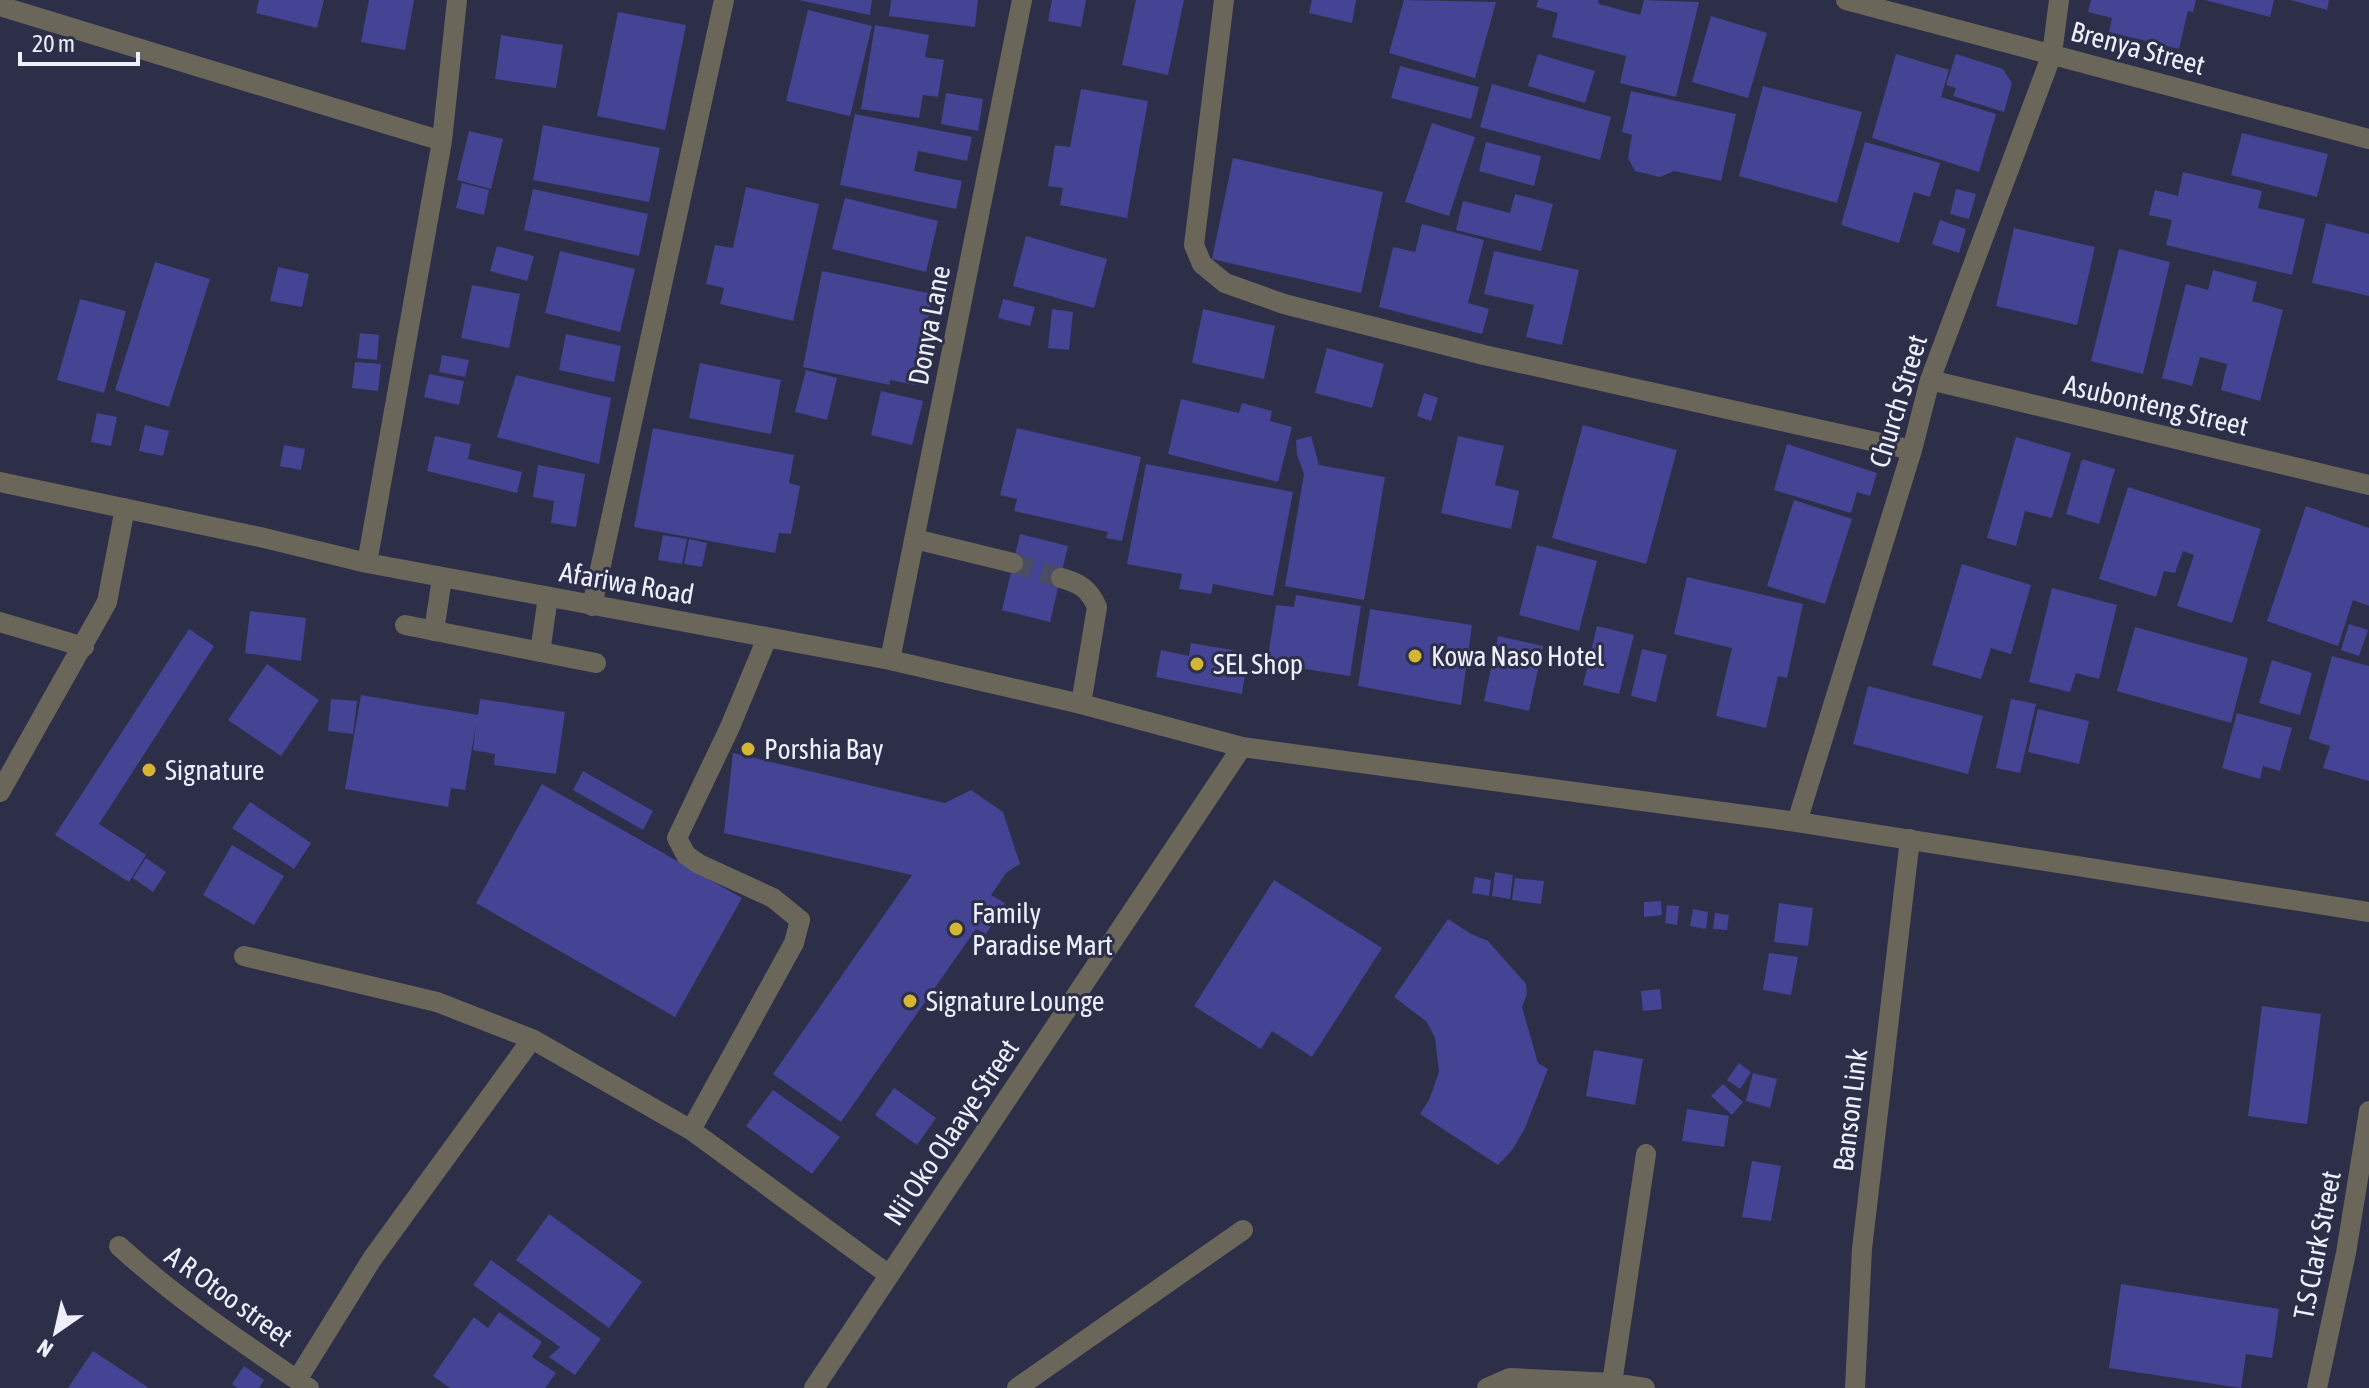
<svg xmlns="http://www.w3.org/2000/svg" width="2369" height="1388" font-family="'Asap Condensed',sans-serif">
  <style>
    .building { fill: #444394 }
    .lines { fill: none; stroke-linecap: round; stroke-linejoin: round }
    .minor-tunnel { stroke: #4a4c64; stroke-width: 20; stroke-dasharray: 20 10; stroke-linecap: butt }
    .minor { stroke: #6a6659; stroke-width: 20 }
    .poi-dot { fill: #d5b534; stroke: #2d2f49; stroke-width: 3 }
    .labels { text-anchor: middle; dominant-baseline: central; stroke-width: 6; stroke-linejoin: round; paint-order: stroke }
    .street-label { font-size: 28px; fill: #edeffd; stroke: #2d2f49 }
    .poi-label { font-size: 28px; fill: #edeffd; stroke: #2d2f49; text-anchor: start }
  </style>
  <rect width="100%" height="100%" fill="#2d2f49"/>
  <path class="building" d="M259,0h65l-7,28 -61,-15z
    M369,0h45l-9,50 -44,-8z
    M799,0h73l-2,15z
    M891,0h87l-3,27 -86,-11z
    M1052,0h34l-5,27 -33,-6z
    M1136,0h48l-16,75 -46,-10z
    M1312,0h44l-4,23 -43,-10z
    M1404,0l92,2 -21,76 -86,-25z
    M1538,0h60l1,4 41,11 4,-15 55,2 -23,95 -56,-14 6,-27 -74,-19 6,-24 -22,-6z
    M2091,0h105l-3,12 -5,-1 -9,38 -70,-17 3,-14 -24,-6z
    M2205,0h69l-4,17z
    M2291,0h38l-2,10z
    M808,10l64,16 -22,90 -64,-15z
    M618,12l68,13 -21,105 -68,-14z
    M1711,16l56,17 -19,65 -56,-16z
    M875,25l54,10 -4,22 19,3 -6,37 -15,-2 -4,23 -58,-9z
    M501,35l62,10 -7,43 -61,-9z
    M1538,54l57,17 -10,32 -57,-17z
    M1896,54l53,16 -8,27 55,17 -17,58 -107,-34z
    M1956,54l47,15 9,14 -8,29 -51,-16 3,-8 -10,-3z
    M1400,66l79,21 -8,32 -80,-21z
    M1492,84l119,33 -11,43 -120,-33z
    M1763,86l99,26 -25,91 -98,-27z
    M1081,89l67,12 -21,117 -67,-13 3,-17 -15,-2 7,-41 15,2z
    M1631,91l105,23 -15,67 -47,-10 -14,6 -25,-6 -7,-13 4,-23 -10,-3z
    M946,93l37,6 -5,32 -37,-7z
    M855,114l117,23 -5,24 -49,-10 -4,20 48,10 -6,28 -116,-24z
    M1432,123l43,14 -26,79 -44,-14z
    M543,125l117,23 -11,54 -116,-22z
    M469,131l34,8 -12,50 -34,-9z
    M2242,133l86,21 -11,43 -86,-22z
    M1486,142l55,14 -7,30 -55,-15z
    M1865,142l75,21 -10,34 -16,-5 -15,51 -58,-18z
    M1233,158l150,34 -22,101 -149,-34z
    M2183,172l79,19 -4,17 47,11 -13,56 -126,-30 6,-25 -23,-5 6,-25 23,6z
    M462,183l27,7 -5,25 -28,-7z
    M746,187l73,17 -26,117 -73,-17 4,-16 -18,-4 9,-39 18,3z
    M533,189l115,25 -9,42 -115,-26z
    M1956,189l20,5 -7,25 -19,-5z
    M1515,194l38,10 -12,47 -85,-21 7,-29 47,12z
    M845,198l93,23 -12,51 -94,-23z
    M1940,220l26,9 -7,24 -27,-9z
    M2326,223l43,11v62l-57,-13z
    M1422,224l62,16 -16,63 21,6 -7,25 -103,-27 14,-60 22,5z
    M2014,228l81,19 -18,78 -81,-19z
    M1026,236l81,23 -13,49 -81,-22z
    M497,246l37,10 -7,25 -37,-10z
    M2119,249l51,13 -27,112 -52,-13z
    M560,251l75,18 -15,63 -75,-19z
    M1494,251l85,19 -17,75 -36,-8 8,-32 -50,-11z
    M155,262l55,17 -41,128 -54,-17z
    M278,267l31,7 -7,33 -32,-6z
    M2213,270l44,12 -5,19 31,9 -23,91 -39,-11 6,-26 -27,-7 -8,29 -30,-8 24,-94 22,6z
    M822,271l111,23 -18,91 -25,-5v5l-87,-18z
    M472,285l48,9 -11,54 -48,-10z
    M80,299l46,12 -22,82 -47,-13z
    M1003,299l32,8 -5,19 -32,-8z
    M1052,309l21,3 -4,38 -21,-2z
    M1203,309l72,17 -11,53 -72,-16z
    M360,333l19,2 -2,25 -20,-2z
    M566,334l55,12 -7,36 -55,-12z
    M1327,348l57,16 -12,44 -57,-15z
    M442,355l27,5 -4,17 -26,-5z
    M355,362l26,2 -3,27 -26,-3z
    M700,363l81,17 -10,54 -82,-16z
    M806,370l31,8 -10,42 -32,-8z
    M429,374l35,7 -5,24 -35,-8z
    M516,375l95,23 -12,66 -102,-27z
    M881,391l42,10 -11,44 -41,-10z
    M1424,393l14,5 -7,23 -14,-5z
    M1181,399l58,14 3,-10 30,8 -2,10 22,6 -14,55 -110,-28z
    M97,413l20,4 -6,29 -20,-4z
    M145,425l24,6 -6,25 -24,-5z
    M1583,425l94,25 -31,114 -94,-26z
    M653,428l141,27 -5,28 11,3 -9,48 -12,-1 -4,20 -141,-26z
    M1017,428l124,29 -19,84 -16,-3 2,-6 -94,-21 3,-12 -17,-4z
    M435,436l36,8 -3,15 54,13 -5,21 -90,-22z
    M1311,436l8,29 66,12 -21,123 -79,-14 19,-112 -7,-19 -1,-15z
    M1458,436l46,10 -9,39 24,6 -8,38 -70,-16z
    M2016,437l55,16 -19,65 -27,-7 -9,35 -29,-8z
    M1787,444l90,29 -7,23 -13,-4 -6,21 -77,-23z
    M284,445l21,4 -4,21 -21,-4z
    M2082,459l33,10 -16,55 -33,-10z
    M1146,464l147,28 -20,104 -60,-12 -2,10 -32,-5 3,-15 -55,-10z
    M538,465l47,9 -9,53 -25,-4 3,-22 -21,-4z
    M2128,487l133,42 -29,94 -55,-17 17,-51 -11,-4 -8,22 -11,-2 -8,26 -57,-18z
    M1794,500l58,19 -27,85 -58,-18z
    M2306,506l63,22v78l-16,-6 -15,46 -71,-25z
    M1020,534l48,12 -18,76 -48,-12z
    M663,535l24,4 -5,25 -24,-4z
    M689,539l18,4 -5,24 -18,-3z
    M1537,545l60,16 -18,70 -60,-16z
    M1962,564l69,21 -20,69 -20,-6 -10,31 -49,-14z
    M1687,577l116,27 -16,74 -9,-2 -12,52 -50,-12 16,-68 -58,-14z
    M2052,588l65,17 -18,74 -23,-6 -6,19 -41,-10z
    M1296,595l65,11 -11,70 -83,-13 9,-58 18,2z
    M1370,609l102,16 -11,80 -103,-19z
    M250,611l56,7 -5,43 -56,-8z
    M2349,624l19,6 -9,26 -18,-6z
    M1597,626l37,9 -15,59 -36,-9z
    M2135,627l113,31 -17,65 -114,-32z
    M189,629l25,17 -115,178 47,31 -17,27 -74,-47z
    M1498,636l45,10 -14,65 -45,-10z
    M1191,643l47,8 -4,21 11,2 -3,20 -86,-17 5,-27 28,6z
    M1642,649l25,6 -11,47 -25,-6z
    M2332,656l37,10v115l-46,-13 7,-22 -21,-7z
    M2272,660l40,13 -12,42 -41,-12z
    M267,664l52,36 -38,56 -53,-36z
    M1868,686l115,30 -15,58 -115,-30z
    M361,695l117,20 2,-16 85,13 -9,62 -62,-9 1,-11 -22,-4 3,-26 -11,66 -14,-2 -3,19 -103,-18z
    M331,699l26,2 -4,33 -25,-3z
    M2011,699l25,5 -16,69 -24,-5z
    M2038,709l51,12 -10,43 -51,-12z
    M2237,713l55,15 -12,43 -17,-5 -3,13 -38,-11z
    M733,753l212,50 26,-13 32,22 17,52 -13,8 -16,23 14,8 -19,31 -10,-5 -135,193 -68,-48 139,-199 -188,-42z
    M583,771l70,40 -10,19 -70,-40z
    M542,784l200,114 -67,119 -199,-114z
    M250,802l61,41 -17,26 -62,-41z
    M232,845l52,31 -30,49 -51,-30z
    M146,858l20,14 -13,20 -20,-14z
    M1495,872l18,3 -3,24 -18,-3z
    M1475,877l16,3 -2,16 -17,-3z
    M1515,878l29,3 -3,23 -29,-4z
    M1274,880l108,68 -70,109 -40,-26 -11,18 -67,-43z
    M1661,901l1,14 -18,2v-15z
    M1779,903l34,5 -5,38 -34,-4z
    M1667,905l12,1 -2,19 -12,-2z
    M1693,909l15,3 -2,17 -16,-3z
    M1715,913l14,2 -2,15 -14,-1z
    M1448,919l23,15 17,7 38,43 1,10 -5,13 16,56 10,6 -23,59 -12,21 -15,16 -78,-51 9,-14 10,-28 -4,-34 -8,-16 -33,-25z
    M1769,953l29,4 -7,38 -28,-5z
    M1660,989l2,20 -19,2 -2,-20z
    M2262,1006l59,8 -14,110 -59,-8z
    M1594,1050l49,9 -8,46 -49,-9z
    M1739,1063l12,9 -11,17 -13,-9z
    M1753,1073l24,6 -7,29 -24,-7z
    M1723,1084l20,18 -11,13 -21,-19z
    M894,1088l42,30 -19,27 -42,-30z
    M773,1090l67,47 -28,37 -66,-48z
    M1687,1109l42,7 -5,31 -42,-6z
    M1752,1161l29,5 -10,55 -29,-4z
    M549,1214l93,68 -33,46 -93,-68z
    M491,1260l110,79 -26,36 -26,-18 11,-10 -87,-62z
    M2121,1284l158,25 -7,49 -26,-4 -5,34 -132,-20z
    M499,1312l43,30 -10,15 24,16 -11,15h-95l-17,-12 41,-59 14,11z
    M93,1351l56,37h-81z
    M244,1366l20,14 -5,8h-21l-6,-4z"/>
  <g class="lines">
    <path class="minor-tunnel" d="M1013,563l48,15"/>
    <path class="minor" d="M1224,0l-30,245 8,19 23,19 59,21 200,51 428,95
      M1846,0l523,139
      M0,6l442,135
      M1930,380l439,105
      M0,482l260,55 107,26 523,97 191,44 161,43 555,75 572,90
      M915,539l98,24
      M367,563l75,-422 15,-141
      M1061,578c19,5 28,11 36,29l-16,97
      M592,606l132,-606
      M0,622l84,25
      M405,625l191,38
      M434,631l8,-53
      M540,652l8,-55
      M890,660l132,-660
      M0,792l107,-190 18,-94
      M1797,822l115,-372 18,-70 122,-326 7,-54
      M244,956l193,46 95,37 159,91 198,145
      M691,1130l103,-187 6,-23 -27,-22 -74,-34 -13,-9 -9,-17 53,-111 37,-89
      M119,1246c59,54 124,97 190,142
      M297,1380l75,-121 160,-220
      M1612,1383l34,-229
      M814,1388l428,-641
      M1017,1388l226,-158
      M1487,1388l23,-10 102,5 33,5
      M1855,1388l7,-139 48,-410
      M2317,1388l29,-135 23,-142"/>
  </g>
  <g class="poi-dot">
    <circle cx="1415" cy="656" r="8"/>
    <circle cx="1197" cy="664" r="8"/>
    <circle cx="748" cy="749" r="8"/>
    <circle cx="149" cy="770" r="8"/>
    <circle cx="956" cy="929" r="8"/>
    <circle cx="910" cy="1001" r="8"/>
  </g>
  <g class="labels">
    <g class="street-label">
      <text transform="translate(2138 48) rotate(15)">Brenya Street</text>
      <text transform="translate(929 325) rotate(-79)">Donya Lane</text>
      <text transform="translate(1898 401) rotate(-73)">Church Street</text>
      <text transform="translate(2156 405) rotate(13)">Asubonteng Street</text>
      <text transform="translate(627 583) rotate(10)">Afariwa Road</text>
      <text transform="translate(1850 1110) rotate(-83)">Banson Link</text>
      <text transform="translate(951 1132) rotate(-56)">Nii Oko Olaaye Street</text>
      <text transform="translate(2317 1245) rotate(-79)">T.S Clark Street</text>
      <text transform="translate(229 1296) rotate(36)">A R Otoo street</text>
    </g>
    <g class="poi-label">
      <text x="1431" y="656">Kowa Naso Hotel</text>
      <text x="1213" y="664">SEL Shop</text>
      <text x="764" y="749">Porshia Bay</text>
      <text x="165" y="770">Signature</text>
      <text x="972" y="913">Family<tspan x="972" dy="32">Paradise Mart</tspan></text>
      <text x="926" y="1001">Signature Lounge</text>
    </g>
  </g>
  <g transform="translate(56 1332) rotate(214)" stroke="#2d2f49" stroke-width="6" paint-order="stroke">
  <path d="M0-6L14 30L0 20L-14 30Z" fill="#edeffd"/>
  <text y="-12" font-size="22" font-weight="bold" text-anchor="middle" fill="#edeffd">N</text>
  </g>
  <path d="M20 52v12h118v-12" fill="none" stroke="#edeffd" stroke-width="4"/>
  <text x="32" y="52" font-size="24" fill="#edeffd" stroke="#2d2f49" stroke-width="6" paint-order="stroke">20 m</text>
</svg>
